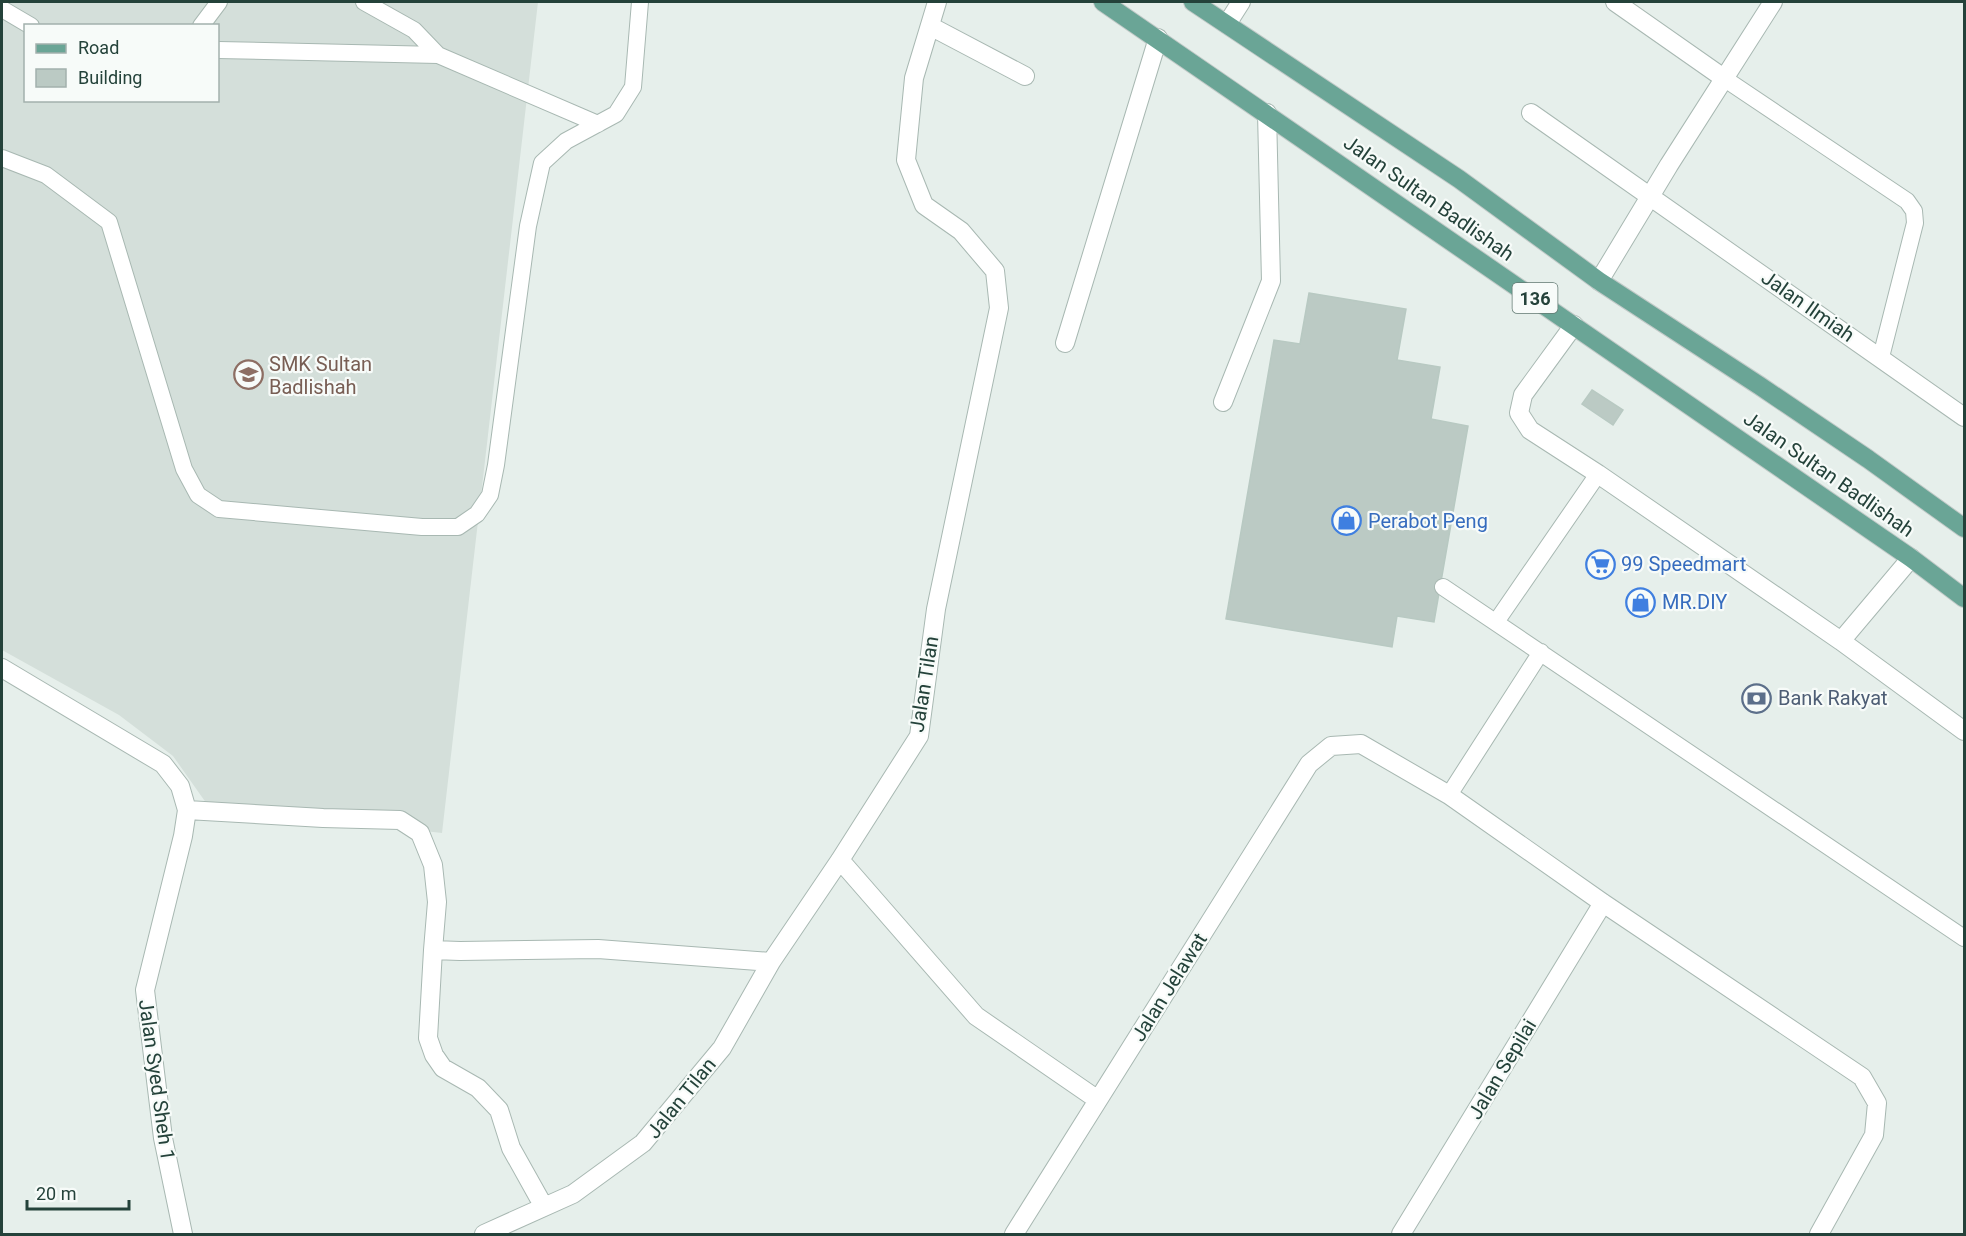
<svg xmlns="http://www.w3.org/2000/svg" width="1966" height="1236" font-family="Roboto,sans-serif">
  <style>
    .built { fill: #d4dfda; fill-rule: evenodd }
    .building { fill: #bbcac4; stroke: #b8c9c2; stroke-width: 1.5 }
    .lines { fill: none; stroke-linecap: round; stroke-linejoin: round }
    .lane-casing { stroke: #a8b8b2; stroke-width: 18 }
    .street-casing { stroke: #a8b8b2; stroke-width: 20 }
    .primary-casing { stroke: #c2cac8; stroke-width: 20 }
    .lane { stroke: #fff; stroke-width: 16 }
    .street { stroke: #fff; stroke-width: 18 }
    .primary { stroke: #6aa596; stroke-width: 18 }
    .labels { text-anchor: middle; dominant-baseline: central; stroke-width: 4.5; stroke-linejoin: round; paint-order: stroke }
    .shield { fill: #f7fbf9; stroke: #637a73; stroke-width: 1.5 }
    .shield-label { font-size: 18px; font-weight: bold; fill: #24423a }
    .street-label { font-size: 20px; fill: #24423a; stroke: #f7fbf9 }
    .education-label { font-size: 20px; fill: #785e54; stroke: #f7fbf9; text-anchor: start }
    .shop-label { font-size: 20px; fill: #366cbe; stroke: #f7fbf9; text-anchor: start }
    .service-label { font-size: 20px; fill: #4e5e75; stroke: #f7fbf9; text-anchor: start }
  </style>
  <rect width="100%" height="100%" fill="#e6efeb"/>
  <path class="built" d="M2,2h536l-96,831 -233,-26 -36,-51 -54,-41 -117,-65zM26,26h192v74h-192z"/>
  <path class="building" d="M1309,293l97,16 -9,51 43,7 -9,52 37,7 -34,196 -37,-6 -5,31 -166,-28 48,-279 26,4z
    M1592,390l31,20 -10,15 -31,-21z"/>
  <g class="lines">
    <defs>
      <path id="lane" d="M364,2l50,28 24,25 160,69
        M2,9l29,17
        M201,26l18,-24
        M218,50l220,5
        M1725,79l182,122 7,10 1,12 -34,134
        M2,158l44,17 63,47 75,247 14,26 21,14 203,18h36l19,-13 13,-19 6,-30 32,-239 14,-63 24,-22 50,-27 17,-27 7,-85
        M1443,587l521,351
        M1496,622l102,-148
        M1449,795l92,-143"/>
      <path id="street" d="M1615,2l110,77
        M1227,24l14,-22
        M930,26l95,50
        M1531,113l433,304
        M1599,281l70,-116 104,-163
        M1574,325l-51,70 -4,18 11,17 68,44 243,167 123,90
        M1065,343l93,-305
        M1223,402l48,-121 -4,-168
        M1841,641l70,-83
        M2,668l161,96 17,22 7,24 -4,26 -38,154 18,148 20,96
        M187,810l136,8 77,2 20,13 13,32 4,37 -4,48 27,1 138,-2 173,13
        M840,860l136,156 122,84
        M433,950l-5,88 6,17 9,13 35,20 21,22 12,38 33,59
        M484,1234l89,-40 70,-51 79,-95 49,-86 69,-102 79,-124 17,-127 63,-301 -4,-37 -34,-40 -37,-26 -18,-45 8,-82 23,-76
        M1014,1234l295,-470 22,-18 30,-2 88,51 154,108 259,174 15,26 -3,32 -55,99
        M1401,1234l202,-331"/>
      <path id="primary" d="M1103,2l808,556 53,40
        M1193,2l266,177 140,102 161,105 108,73 96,69"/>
    </defs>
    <use href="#lane" class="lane-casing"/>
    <use href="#street" class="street-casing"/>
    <use href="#primary" class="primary-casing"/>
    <use href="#lane" class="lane"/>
    <use href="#street" class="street"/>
    <use href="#primary" class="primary"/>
  </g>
  <defs>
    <symbol id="school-ring" viewBox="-11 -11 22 22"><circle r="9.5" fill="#f7fbf9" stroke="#8d6e63" stroke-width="1.5"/><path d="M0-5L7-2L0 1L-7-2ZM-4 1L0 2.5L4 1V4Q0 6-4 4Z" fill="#8d6e63"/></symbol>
    <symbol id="shop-ring" viewBox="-11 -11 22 22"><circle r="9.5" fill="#f7fbf9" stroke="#3f7fe0" stroke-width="1.5"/><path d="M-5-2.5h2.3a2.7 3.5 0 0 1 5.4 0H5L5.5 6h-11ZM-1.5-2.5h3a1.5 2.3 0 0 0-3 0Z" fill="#3f7fe0"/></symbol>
    <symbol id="supermarket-ring" viewBox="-11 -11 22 22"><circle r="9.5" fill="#f7fbf9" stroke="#3f7fe0" stroke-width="1.5"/><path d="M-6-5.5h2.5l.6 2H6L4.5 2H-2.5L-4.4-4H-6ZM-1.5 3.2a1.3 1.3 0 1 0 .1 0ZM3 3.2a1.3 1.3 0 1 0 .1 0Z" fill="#3f7fe0"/></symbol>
    <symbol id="bank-ring" viewBox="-11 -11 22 22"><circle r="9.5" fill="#f7fbf9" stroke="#5c6f8a" stroke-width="1.5"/><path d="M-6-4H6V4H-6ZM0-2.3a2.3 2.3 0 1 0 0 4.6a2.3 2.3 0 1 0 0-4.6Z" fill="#5c6f8a"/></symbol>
  </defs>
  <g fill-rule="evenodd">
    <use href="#school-ring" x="232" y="358" width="33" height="33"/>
    <use href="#shop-ring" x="1330" y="504" width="33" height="33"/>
    <use href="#supermarket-ring" x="1584" y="548" width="33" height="33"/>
    <use href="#shop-ring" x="1624" y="586" width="33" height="33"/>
    <use href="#bank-ring" x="1740" y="682" width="33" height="33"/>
  </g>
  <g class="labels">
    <rect class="shield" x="1512.5" y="283" width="45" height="30" rx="4.5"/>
    <g class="shield-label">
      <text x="1535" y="298">136</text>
    </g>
    <g class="street-label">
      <text transform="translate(1429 198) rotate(35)">Jalan Sultan Badlishah</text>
      <text transform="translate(1808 306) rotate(35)">Jalan Ilmiah</text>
      <text transform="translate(1829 474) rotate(35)">Jalan Sultan Badlishah</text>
      <text transform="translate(924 684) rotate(-81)">Jalan Tilan</text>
      <text transform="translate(1169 987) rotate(-58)">Jalan Jelawat</text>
      <text transform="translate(1502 1069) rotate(-59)">Jalan Sepilai</text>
      <text transform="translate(157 1080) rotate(82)">Jalan Syed Sheh 1</text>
      <text transform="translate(681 1098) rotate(-51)">Jalan Tilan</text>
    </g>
    <g class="education-label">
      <text x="269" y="364">SMK Sultan<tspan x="269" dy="23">Badlishah</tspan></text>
    </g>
    <g class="shop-label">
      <text x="1368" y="521">Perabot Peng</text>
      <text x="1621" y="564">99 Speedmart</text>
      <text x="1662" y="602">MR.DIY</text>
    </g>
    <g class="service-label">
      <text x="1778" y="698">Bank Rakyat</text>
    </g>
  </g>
  <rect width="1966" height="1236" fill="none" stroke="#24423a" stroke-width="6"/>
  <rect x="24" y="24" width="195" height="78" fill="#f7fbf9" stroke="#a3b1ad" stroke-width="1.5"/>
  <rect x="36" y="44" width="30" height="9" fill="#6aa596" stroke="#a3b1ad" stroke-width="1.5"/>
  <text x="78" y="54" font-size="18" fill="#24423a">Road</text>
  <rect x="36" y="69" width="30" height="18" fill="#bbcac4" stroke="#a3b1ad" stroke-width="1.5"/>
  <text x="78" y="84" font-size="18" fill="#24423a">Building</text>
  <path d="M27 1200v9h102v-9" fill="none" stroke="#24423a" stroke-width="3"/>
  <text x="36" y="1200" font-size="18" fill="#24423a" stroke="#f7fbf9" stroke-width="4.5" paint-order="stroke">20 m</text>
</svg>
